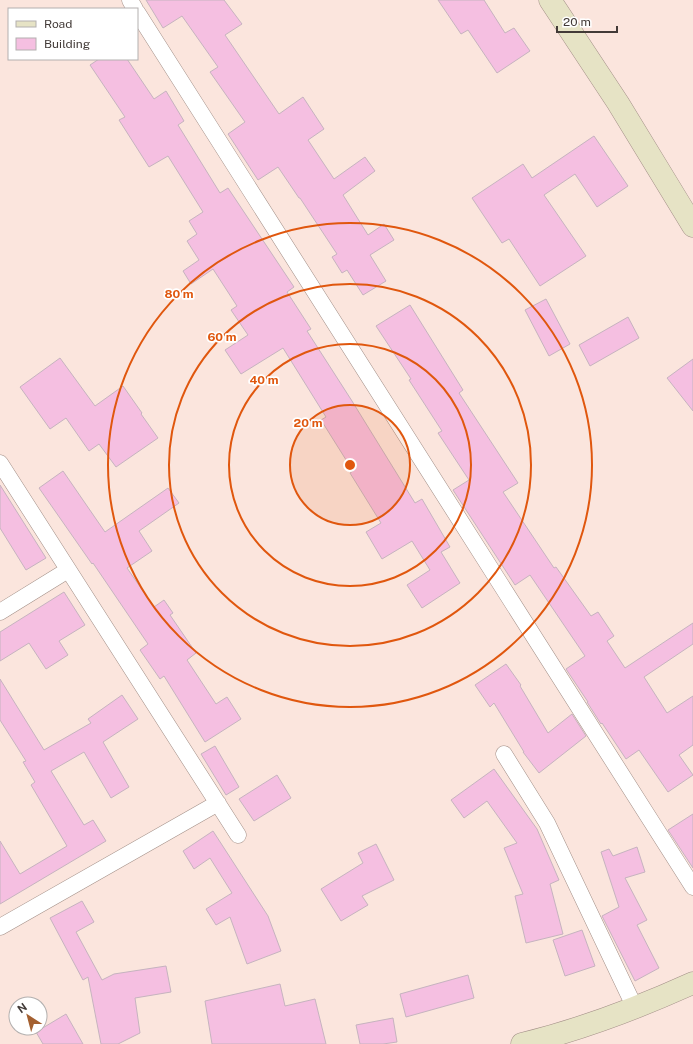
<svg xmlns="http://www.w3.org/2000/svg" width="693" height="1044" font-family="'Public Sans',sans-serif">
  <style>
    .building { fill: #f5bfe1; stroke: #c6b3bf }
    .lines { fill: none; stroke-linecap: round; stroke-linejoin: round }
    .street-casing { stroke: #a28f87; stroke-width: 17 }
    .secondary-casing { stroke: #a28f87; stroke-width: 23 }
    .street { stroke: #fff; stroke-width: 16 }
    .secondary { stroke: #e6e3c5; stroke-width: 22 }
    .ring { fill: none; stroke: #e0570e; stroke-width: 2 }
    .centre { fill: #e0570e; stroke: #fff; stroke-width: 2 }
    .ring-label { font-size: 12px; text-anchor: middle; font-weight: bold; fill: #e0570e; stroke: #fff; stroke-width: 3.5; stroke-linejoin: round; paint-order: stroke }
  </style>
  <rect width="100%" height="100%" fill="#fbe5dd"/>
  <path class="building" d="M146,0h78l18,24 -17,11 54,79 24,-17 21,32 -16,11 26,39 31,-22 10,14 -32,24 25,40 16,-11 10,16 -24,15 16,26 -23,14 -16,-25 -5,3 -10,-16 5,-3 -37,-56h-1l-21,-31 -20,13 -30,-46 17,-12 -35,-50 8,-5 -36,-51 -19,12z
    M438,0h46l21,33 9,-5 16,23 -33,22 -29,-43 -7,4z
    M99,59h28l27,40 12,-8 18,30 -6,4 42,68 8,-5 66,99 -7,5 24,37 -4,2 45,70 63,102 7,-4 28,48 -9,5 19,31 -38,25 -15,-23 23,-15 -18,-29 -30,18 -16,-27 15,-9 -31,-50 3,-2 -32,-51 5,-3 -43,-69 -42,26 -16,-24 23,-15 -17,-25 6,-4 -24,-37 -22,15 -8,-13 16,-11 -12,-19 10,-7 -8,-13 14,-9 -35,-56 -19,11 -30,-47 6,-3 -35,-52z
    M594,136l34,50 -31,21 -22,-33 -31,21 42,61 -46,30 -31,-47 -7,4 -30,-45 51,-34 9,14z
    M546,299l24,45 -21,12 -24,-46z
    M410,305l53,85 -4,3 59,90 -15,9 51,76 2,-1 35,49 7,-4 16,24 -7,5 18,27 68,-45v21l-49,33 23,36 26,-17v49l-14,10 14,20 -25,17 -29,-42 -13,9 -24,-36 -1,1 -14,-22h1l-22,-33 19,-13 -55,-81 -15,10 -62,-95 16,-10 -31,-47 4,-2 -33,-51 2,-1 -35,-53z
    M628,317l11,21 -49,28 -11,-21z
    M60,358l35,48 28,-20 19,27 -1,1 17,24 -42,29 -17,-23 -10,7 -23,-33 -16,11 -30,-42z
    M693,359v52l-26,-33z
    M63,471l42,61 63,-44 11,15 -40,28 13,20 -25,17 27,39 10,-7 9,13 -3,2 26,38 -9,7 29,44 11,-7 14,22 -36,23 -41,-66 -4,3 -20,-29 8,-6 -55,-81 -1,1 -53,-76z
    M0,485l46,73 -20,12 -26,-42z
    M64,592l21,33 -26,16 9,14 -22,14 -17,-26 -29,18v-29z
    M506,664l15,21 -1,1 28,47 24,-19 14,22 -47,37 -16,-21h1l-30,-49 -4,4 -15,-22z
    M0,679l44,71 47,-27 -3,-4 34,-24 16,24 -35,23 26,45 -18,11 -27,-46 -33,19 33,54 9,-5 13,21 -106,63v-63l20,33 47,-28 -36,-61 4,-3 -12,-20 3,-1 -26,-41z
    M215,746l24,41 -13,8 -25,-41z
    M494,769l43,60 22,51 -9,4 13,50 -37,9 -11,-47 8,-2 -19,-46 13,-5 -30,-42 -23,17 -13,-18z
    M277,775l14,23 -37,23 -15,-22z
    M693,814v54l-25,-38z
    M213,831l55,85 13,35 -34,13 -17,-47 -14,8 -10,-16 26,-16 -22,-35 -16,11 -11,-18z
    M376,844l18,36 -32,16 6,9 -27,16 -20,-32 42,-26 -5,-10z
    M637,847l8,25 -20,6 22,42 -10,5 22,43 -24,13 -33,-65 17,-9 -18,-55 8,-3 4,7z
    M82,901l12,21 -18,10 26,48 12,-6 52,-8 5,26 -36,6 5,35 -22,11h-17l-13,-67 -5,3 -33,-62z
    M582,930l13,36 -30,10 -12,-36z
    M468,975l6,23 -68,19 -6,-23z
    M280,984l5,22 30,-7 11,45h-114l-7,-43z
    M66,1014l17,30h-40l-7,-12z
    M393,1018l4,24 -14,2h-23l-4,-19z"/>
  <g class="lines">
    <defs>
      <path id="street" d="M130,0l5,9
        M137,12l556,875
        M0,463l238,372
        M0,612l68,-42
        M504,754l43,69 88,185
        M0,927l218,-124"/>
      <path id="secondary" d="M550,0l68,103 75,123
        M522,1044c57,-14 118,-37 171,-61"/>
    </defs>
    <use href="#street" class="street-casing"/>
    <use href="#secondary" class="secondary-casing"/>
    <use href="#street" class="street"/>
    <use href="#secondary" class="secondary"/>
  </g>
  <circle cx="350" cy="465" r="60" fill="#e0570e" fill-opacity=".12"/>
  <g class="ring">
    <circle cx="350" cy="465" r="60"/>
    <circle cx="350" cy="465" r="121"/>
    <circle cx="350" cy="465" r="181"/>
    <circle cx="350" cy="465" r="242"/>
  </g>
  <circle cx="350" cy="465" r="6" class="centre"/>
  <g class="ring-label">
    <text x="179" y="298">80 m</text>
    <text x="222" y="341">60 m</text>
    <text x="264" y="384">40 m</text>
    <text x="308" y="427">20 m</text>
  </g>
  <rect x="8" y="8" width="130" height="52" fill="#ffffff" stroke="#b3b0af"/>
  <rect x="16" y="21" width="20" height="6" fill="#e6e3c5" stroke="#b3b0af"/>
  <text x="44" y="28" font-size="12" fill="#423a37">Road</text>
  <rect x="16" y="38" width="20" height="12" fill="#f5bfe1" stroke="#b3b0af"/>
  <text x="44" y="48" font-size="12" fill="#423a37">Building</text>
  <g transform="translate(28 1016) rotate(324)"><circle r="19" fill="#ffffff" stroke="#b3b0af"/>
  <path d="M0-3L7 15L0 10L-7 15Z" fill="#a46030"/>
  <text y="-6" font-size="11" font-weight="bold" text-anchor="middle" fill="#423a37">N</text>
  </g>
  <path d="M557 26v6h60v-6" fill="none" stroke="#423a37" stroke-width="2"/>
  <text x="563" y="26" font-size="12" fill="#423a37" stroke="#ffffff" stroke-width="3" paint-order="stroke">20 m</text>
</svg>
